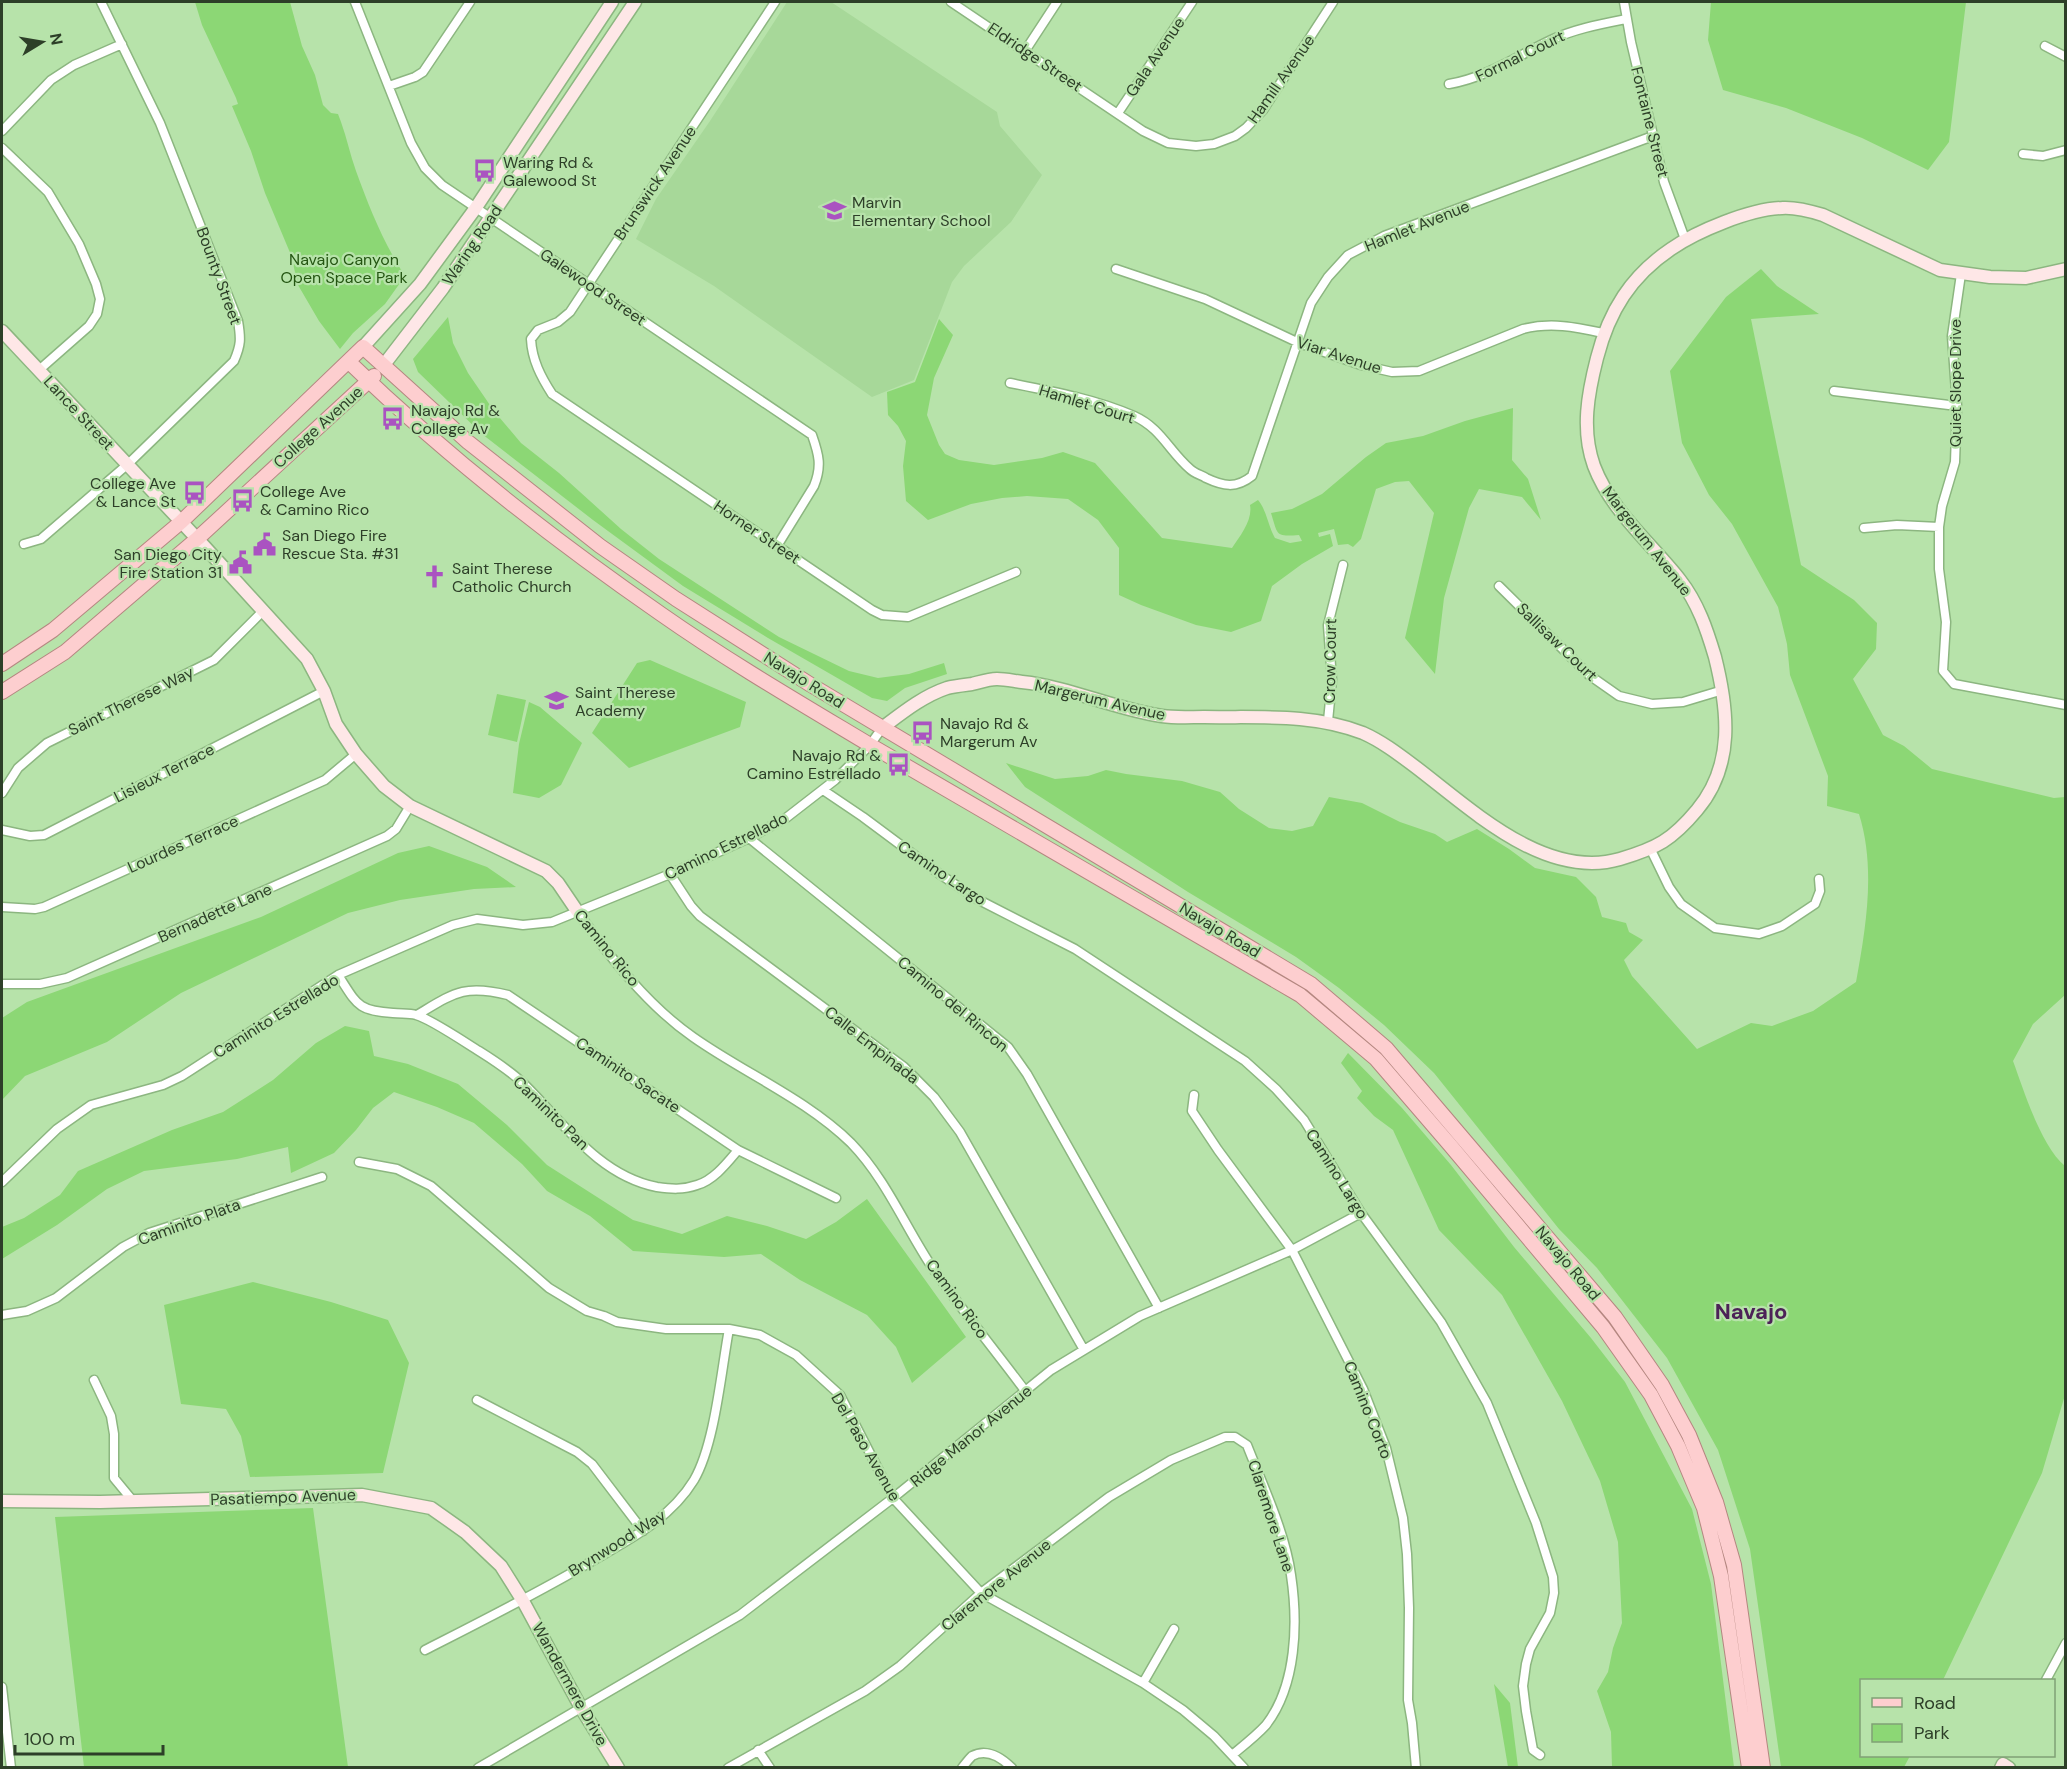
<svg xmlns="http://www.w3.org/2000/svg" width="2067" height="1769" font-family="'DM Sans',sans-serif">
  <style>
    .built { fill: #a7d899 }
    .green { fill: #8cd775 }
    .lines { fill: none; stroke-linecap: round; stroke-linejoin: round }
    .street-casing { stroke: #8cb680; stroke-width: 11 }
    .secondary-casing { stroke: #8cb680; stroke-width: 15 }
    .primary-casing { stroke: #b48780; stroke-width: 16 }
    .street { stroke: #fff; stroke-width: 8 }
    .secondary { stroke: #fee7e7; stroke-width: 12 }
    .primary { stroke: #fdcecf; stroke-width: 14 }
    .labels { text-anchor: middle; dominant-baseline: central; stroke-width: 4.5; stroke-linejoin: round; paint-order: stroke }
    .street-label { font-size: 16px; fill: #2d3f28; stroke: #b7e3aa }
    .poi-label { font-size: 16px; fill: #2d3f28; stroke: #b7e3aa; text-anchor: start }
    .park-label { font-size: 16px; fill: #245512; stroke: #b7e3aa }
    .district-label { font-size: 22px; font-weight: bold; fill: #4c2257; stroke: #b7e3aa }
  </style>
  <rect width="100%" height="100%" fill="#b7e3aa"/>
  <path class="built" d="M787,2h44l166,110 3,14 42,49 -31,47 -47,44 -12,16 -38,98 -42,17 -158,-111 -78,-47 20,-40 54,-78z"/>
  <path class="green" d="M195,2h95l12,44 13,29 8,30 8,8 7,1 3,8c6,16 9,33 15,49 13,36 28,73 49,105l-20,28 -32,29 -13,16 -21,-28 -21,-36 -7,-30 -26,-62 -14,-42 -19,-45 6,-2 -2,-6 -34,-73z
    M1711,2h255l-17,140 -21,28 -66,-32 -76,-30 -63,-18 -15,-50z
    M1761,269l16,17 42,28 -68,5 50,246 53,35 23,23 -1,26 -23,30 30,56 21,11 28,23 122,29 11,-1v198l-32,29 -20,37c11,30 28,85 52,105v229l-23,78 -99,207h-81v76h48l-6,11h-123l-31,-218 -32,-99 -51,-92 -70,-90 -38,-39 -125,-156 -50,-48 -45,-37 -43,-31 -108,-65 -163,-105 -19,-24 49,16 33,-3 18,-6 20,4 56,7 38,11 19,17 30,19 23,3 21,-5 16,-29 33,6 38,19 35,12 12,8 30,-13 32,20 26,19 41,9 20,20 6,20 24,6 3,9 14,8 -19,20 8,16 65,73 54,-26 21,3 41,-15 43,-29c10,-55 20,-114 3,-168l-32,-8 1,-30 -38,-101 -3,-31 -9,-37 -46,-83 -23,-29 -27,-52 -12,-72 56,-74z
    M448,317l5,26 15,30 26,38 27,32 38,30 62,56 38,30 120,78 70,34 29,7 31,-4 35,-11 3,11 -42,14 -18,13 -15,-3 -104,-60 -85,-52 -90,-66 -111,-86 -64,-62 -5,-13z
    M939,319l14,16 -19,43 -7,37 12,30 6,9 14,6 35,5 48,-7 21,-6 32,11 67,75 70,10c8,-12 21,-28 18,-43l8,-5c9,11 10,26 17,38l15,5 12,-2 -3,-6c-24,2 -21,0 -28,-22l21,-4 30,-15 44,-37 20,-14 37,-7 42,-15 48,-13 -1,52 16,19 13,41 -19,-23 -43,-8 -10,19 -25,90 -9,76 -30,-36 29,-125 -25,-32 -14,1 -19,7 -15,50 -8,8 -5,-3 -10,1 -4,-16 -16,4 1,4 11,-3 3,12 -31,18 -30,22 -11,35 -30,11 -35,-7 -55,-20 -22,-10v-47l-21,-28 -30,-21 -41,-3 -25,2 -31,6 -43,16 -22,-19 -3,-35 3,-25 -8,-15 -10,-11 -1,-23 28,-10z
    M650,660l96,42 -6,25 -111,41 -37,-35 45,-70z
    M497,694l29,6 -9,42 -29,-7z
    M529,702l11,5 42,36 -21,42 -22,13 -26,-5 6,-49z
    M429,846l58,21 29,20 -42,2 -74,11 -52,13 -167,80 -74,49 -82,34 -23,24v-82l25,-16 234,-85 137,-64z
    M345,1026l24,5 5,25 34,8 50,20 49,41 40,40 86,55 49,14 45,-18 40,10 39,13 30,-17 31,-23 99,138 -54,46 -16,-36 -29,-32 -67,-35 -39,-26 -37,3 -91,-6 -43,-35 -43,-25 -25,-27 -48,-41 -37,-16 -43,-15 -21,16 -17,22 -22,23 -43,20 -3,-26 -51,12 -93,12 -37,18 -50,36 -55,34v-32l22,-9 36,-23 18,-24 94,-41 51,-18 50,-32 43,-37z
    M1348,1053l54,55 49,57 63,82 77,91 34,44 67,127 19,75 23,183h-122l-1,-35 -14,-41 11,-19 5,-24 9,-25 -4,-81 -18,-61 -38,-80 -60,-106 -63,-65 -46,-100 -19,-14 -17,-18 5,-7 -21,-28z
    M253,1282l78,20 57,18 21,43 -26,110 -133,4 -9,-41 -15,-27 -45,-5 -17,-99z
    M313,1508l35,259h-264l-29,-250z
    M1494,1684l16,19 8,64h-10z"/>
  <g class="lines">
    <defs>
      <path id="street" d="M355,2l56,141 14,25 17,17 370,250c7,20 10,31 2,51l-37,60
        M775,2l-205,310 -12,10 -20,8 -7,9c1,21 10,38 21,55l320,216 10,5 26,2 108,-45
        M951,2l192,129 25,12 28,3 18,-2 21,-8 11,-8 17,-18 70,-108
        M1624,2l7,40 33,140 21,57
        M2045,46l21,11
        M1025,51l32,-49
        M1449,84c37,-6 68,-28 102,-44 23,-11 50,-16 75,-21
        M389,86l26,-9 8,-5 47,-70
        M1118,113l74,-111
        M2,131l49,-51 23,-15 48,-21
        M2,148l46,44 31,52 17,40 4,15 -3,15 -8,12 -50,44
        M2023,154l20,2 23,-6
        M1116,269l89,30 94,44 62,22 31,7 27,-1 104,-42c28,-7 52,-2 80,4
        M1961,274l-9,62 5,70 -2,56 -13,44 -3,21v42l7,53 -3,49 11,13 112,21
        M1010,383c41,8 85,16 124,33 27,12 35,35 56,53 4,4 11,6 16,9 17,8 30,11 46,-2l59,-173 17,-26 20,-22 36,-19 269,-100
        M1834,391l123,15
        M1864,528l33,-3 42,2
        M24,544l17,-5 87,-75 106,-103c7,-16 7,-22 4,-40l-78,-198 -59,-121
        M1499,586l90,89 30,21 33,8 31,-2 40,-12
        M1328,721l4,-41 -4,-55 15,-60
        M823,790l40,27 78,58 36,24 98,50 170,112 31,28 28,31 57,93 80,109 46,81 49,120 17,54 1,16 -4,20 -20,36 -4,15 -3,22 3,25 7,39 7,5
        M2,793l16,-25 29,-25 167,-83 49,-49
        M2,830l28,6 14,-1 280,-144
        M749,838l259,209 19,27 132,234
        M1651,850l18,37 12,17 34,24 44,6 23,-8 33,-22 5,-13 -1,-12
        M670,874l21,32 9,10 204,151 30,30 26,35 124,218
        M2,907l33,2 9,-2 281,-127 31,-26
        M577,911c32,45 70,94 116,126 51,36 113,62 158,106 34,35 53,81 79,121 30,44 64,85 96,128
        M338,975c19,29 19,36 55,38 8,1 16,0 23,2 13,3 50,28 63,36 16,10 34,22 47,35 39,39 74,90 131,101 14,2 26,3 40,-2 17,-5 30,-22 41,-35
        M2,984h38l27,-6 320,-142 9,-7 14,-23
        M417,1015c37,-22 47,-31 91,-20l230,155 98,48
        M1194,1095l-2,16 26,39 74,100 71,139 23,59 17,70 4,36 2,54 -1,92 4,23 4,45
        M359,1162l38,7 34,17 118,102 38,23 17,5 13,6 49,7h63l31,6 36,20 44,40 53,103 88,95 162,90 40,27 31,26 30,32
        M2,1182l55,-53 34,-24 72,-20 19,-9 156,-101 115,-50 24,-6 46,6 29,-3 118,-48 79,-36 37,-20 49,-38 35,-35 12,-17
        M2,1315l25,-4 29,-13 67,-51 26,-14 173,-56
        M94,1380l17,36 3,18v44l19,23
        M477,1400l100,52 15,12 51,67
        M425,1650c55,-28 109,-55 162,-86 39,-23 82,-43 107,-84 21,-36 27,-108 35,-151
        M2046,1680l20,-37
        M1143,1683l31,-54
        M2,1687l9,81
        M758,1750l12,18
        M478,1768l262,-153 153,-117 158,-128 89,-54 152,-66 69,-37
        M728,1768l137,-77 35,-25 81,-73 128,-96 62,-37 54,-23h10l12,8c16,41 38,87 44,130 7,47 6,110 -25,150 -10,11 -23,21 -34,30
        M962,1768c3,-4 7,-9 10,-12 15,-8 30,2 40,12"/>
      <path id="secondary" d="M2,331l202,215 103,113 17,32 12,33 20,30 28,32 26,20 136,65 12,12 19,28
        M363,347l57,-63 55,-75 137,-207
        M383,366l60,-78 192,-286
        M882,728c20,-15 41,-32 65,-40 7,-2 17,-3 25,-4 8,-2 17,-5 25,-5 8,0 17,2 25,3 48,5 92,27 140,34 13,2 28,1 42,1 54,1 108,-4 159,16 18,8 34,20 50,32 56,42 131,116 207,94 37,-11 52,-19 77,-49 38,-45 31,-101 18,-153 -8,-27 -17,-54 -35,-77 -29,-37 -69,-69 -86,-114 -13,-36 -6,-73 3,-108 12,-47 34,-82 74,-109 26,-18 79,-40 111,-41 14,-1 28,3 41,7l117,55 50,7 36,1 40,-9
        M2,1501l98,1 262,-7 69,13 34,24 36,34 22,35 57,105 38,62
        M2001,1768l2,-4 6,4"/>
      <path id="primary" d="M349,362c96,93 202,176 312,252 67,47 139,89 209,131l430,250 76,64 74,86 153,182 48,68 27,51 26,62 17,68 28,192
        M2,664l51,-34 128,-108 182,-175 105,95 132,104 76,53 135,86 500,299 75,64 229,269 47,68 27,50 27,67 18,63 29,203
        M2,692l63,-40 133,-114 176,-162"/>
    </defs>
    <use href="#street" class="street-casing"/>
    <use href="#secondary" class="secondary-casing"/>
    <use href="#primary" class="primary-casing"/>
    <use href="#street" class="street"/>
    <use href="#secondary" class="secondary"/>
    <use href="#primary" class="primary"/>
  </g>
  <defs>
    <symbol id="bus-bare" viewBox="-9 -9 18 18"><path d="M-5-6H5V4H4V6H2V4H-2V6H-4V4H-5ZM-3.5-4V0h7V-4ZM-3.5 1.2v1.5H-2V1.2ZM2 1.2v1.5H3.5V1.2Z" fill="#aa53c1" stroke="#b7e3aa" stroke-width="2.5" paint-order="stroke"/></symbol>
    <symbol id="school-bare" viewBox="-9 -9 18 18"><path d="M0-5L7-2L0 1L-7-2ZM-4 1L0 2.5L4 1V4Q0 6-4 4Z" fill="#aa53c1" stroke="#b7e3aa" stroke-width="2.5" paint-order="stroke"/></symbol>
    <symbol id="civic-bare" viewBox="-9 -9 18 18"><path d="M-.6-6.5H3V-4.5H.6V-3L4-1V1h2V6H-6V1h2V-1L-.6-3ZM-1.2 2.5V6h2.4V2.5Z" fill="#aa53c1" stroke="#b7e3aa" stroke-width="2.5" paint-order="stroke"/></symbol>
    <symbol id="church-bare" viewBox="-9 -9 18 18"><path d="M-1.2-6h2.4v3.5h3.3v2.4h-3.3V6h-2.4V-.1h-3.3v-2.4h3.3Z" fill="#aa53c1" stroke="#b7e3aa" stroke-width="2.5" paint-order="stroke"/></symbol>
  </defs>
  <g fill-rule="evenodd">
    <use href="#bus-bare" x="468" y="154" width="33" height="33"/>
    <use href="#school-bare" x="818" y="194" width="33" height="33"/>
    <use href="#bus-bare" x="376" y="402" width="33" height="33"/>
    <use href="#bus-bare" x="178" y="476" width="33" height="33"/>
    <use href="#bus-bare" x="226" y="484" width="33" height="33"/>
    <use href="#civic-bare" x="248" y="528" width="33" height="33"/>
    <use href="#civic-bare" x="224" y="546" width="33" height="33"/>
    <use href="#church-bare" x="418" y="560" width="33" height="33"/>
    <use href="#school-bare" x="540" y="684" width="33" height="33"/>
    <use href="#bus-bare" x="906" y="716" width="33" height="33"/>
    <use href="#bus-bare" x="882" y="748" width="33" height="33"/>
  </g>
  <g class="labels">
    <g class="street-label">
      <text transform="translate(1520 56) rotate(-26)">Formal Court</text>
      <text transform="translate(1035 57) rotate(34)">Eldridge Street</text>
      <text transform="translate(1155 57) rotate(-56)">Gala Avenue</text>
      <text transform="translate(1281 79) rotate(-55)">Hamill Avenue</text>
      <text transform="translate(1650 122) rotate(76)">Fontaine Street</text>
      <text transform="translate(655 183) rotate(-56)">Brunswick Avenue</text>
      <text transform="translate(1417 226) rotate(-22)">Hamlet Avenue</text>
      <text transform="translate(472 245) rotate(-56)">Waring Road</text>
      <text transform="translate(219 276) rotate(70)">Bounty Street</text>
      <text transform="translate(593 287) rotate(34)">Galewood Street</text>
      <text transform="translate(1339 355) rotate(18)">Viar Avenue</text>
      <text transform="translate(1955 383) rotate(-90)">Quiet Slope Drive</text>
      <text transform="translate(1087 404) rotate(17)">Hamlet Court</text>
      <text transform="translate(79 413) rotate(47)">Lance Street</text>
      <text transform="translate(318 427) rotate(-42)">College Avenue</text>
      <text transform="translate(757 532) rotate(34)">Horner Street</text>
      <text transform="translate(1647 541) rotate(52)">Margerum Avenue</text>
      <text transform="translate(1557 642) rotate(44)">Sallisaw Court</text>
      <text transform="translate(1330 661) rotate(-89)">Crow Court</text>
      <text transform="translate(804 680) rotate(32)">Navajo Road</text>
      <text transform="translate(1100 700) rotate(13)">Margerum Avenue</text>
      <text transform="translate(131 701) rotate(-26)">Saint Therese Way</text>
      <text transform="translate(164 773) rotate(-27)">Lisieux Terrace</text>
      <text transform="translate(183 844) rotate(-24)">Lourdes Terrace</text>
      <text transform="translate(726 846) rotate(-26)">Camino Estrellado</text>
      <text transform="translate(942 873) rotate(34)">Camino Largo</text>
      <text transform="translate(215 913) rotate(-24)">Bernadette Lane</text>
      <text transform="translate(1220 930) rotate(31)">Navajo Road</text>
      <text transform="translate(607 948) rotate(51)">Camino Rico</text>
      <text transform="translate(953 1004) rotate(40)">Camino del Rincon</text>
      <text transform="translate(276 1016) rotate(-32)">Caminito Estrellado</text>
      <text transform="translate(872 1045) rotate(38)">Calle Empinada</text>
      <text transform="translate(628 1075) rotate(34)">Caminito Sacate</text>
      <text transform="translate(551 1113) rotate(44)">Caminito Pan</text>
      <text transform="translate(1337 1174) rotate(58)">Camino Largo</text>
      <text transform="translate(189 1222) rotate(-20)">Caminito Plata</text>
      <text transform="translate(1568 1263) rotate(50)">Navajo Road</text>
      <text transform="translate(957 1299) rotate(54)">Camino Rico</text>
      <text transform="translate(1368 1410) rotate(68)">Camino Corto</text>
      <text transform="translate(971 1436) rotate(-39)">Ridge Manor Avenue</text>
      <text transform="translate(866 1447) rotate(60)">Del Paso Avenue</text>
      <text transform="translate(283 1497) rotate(-2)">Pasatiempo Avenue</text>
      <text transform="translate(1271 1516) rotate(72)">Claremore Lane</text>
      <text transform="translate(617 1543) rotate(-32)">Brynwood Way</text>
      <text transform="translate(996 1585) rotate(-39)">Claremore Avenue</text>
      <text transform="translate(570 1684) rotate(61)">Wandermere Drive</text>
    </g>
    <g class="poi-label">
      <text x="503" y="162">Waring Rd &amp;<tspan x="503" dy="18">Galewood St</tspan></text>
      <text x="852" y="202">Marvin<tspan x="852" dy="18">Elementary School</tspan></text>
      <text x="411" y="410">Navajo Rd &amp;<tspan x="411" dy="18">College Av</tspan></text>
      <text x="176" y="483" text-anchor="end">College Ave<tspan x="176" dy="18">&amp; Lance St</tspan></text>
      <text x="260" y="491">College Ave<tspan x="260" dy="18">&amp; Camino Rico</tspan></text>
      <text x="282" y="535">San Diego Fire<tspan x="282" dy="18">Rescue Sta. #31</tspan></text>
      <text x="222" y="554" text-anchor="end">San Diego City<tspan x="222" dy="18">Fire Station 31</tspan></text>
      <text x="452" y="568">Saint Therese<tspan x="452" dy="18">Catholic Church</tspan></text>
      <text x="575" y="692">Saint Therese<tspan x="575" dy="18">Academy</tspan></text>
      <text x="940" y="723">Navajo Rd &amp;<tspan x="940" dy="18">Margerum Av</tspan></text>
      <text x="881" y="755" text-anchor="end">Navajo Rd &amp;<tspan x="881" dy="18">Camino Estrellado</tspan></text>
    </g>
    <g class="park-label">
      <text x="344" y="259">Navajo Canyon<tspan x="344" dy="18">Open Space Park</tspan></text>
    </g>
    <g class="district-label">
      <text x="1751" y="1311">Navajo</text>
    </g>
  </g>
  <rect width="2067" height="1769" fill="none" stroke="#2d3f28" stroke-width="6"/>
  <rect x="1860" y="1679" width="195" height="78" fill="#b7e3aa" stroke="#80a176" stroke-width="1.5"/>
  <rect x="1872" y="1698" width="30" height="9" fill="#fdcecf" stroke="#80a176" stroke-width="1.5"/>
  <text x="1914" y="1709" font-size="18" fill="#2d3f28">Road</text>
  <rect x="1872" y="1724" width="30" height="18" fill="#8cd775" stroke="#80a176" stroke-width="1.5"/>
  <text x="1914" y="1739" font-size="18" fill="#2d3f28">Park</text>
  <g transform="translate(42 42) rotate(79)" stroke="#b7e3aa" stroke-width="4.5" paint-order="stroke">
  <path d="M0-4.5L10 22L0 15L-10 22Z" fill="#2d3f28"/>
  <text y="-9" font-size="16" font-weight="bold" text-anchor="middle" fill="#2d3f28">N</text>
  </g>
  <path d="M15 1745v9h148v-9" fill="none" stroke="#2d3f28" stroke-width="3"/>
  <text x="24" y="1745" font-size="18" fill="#2d3f28" stroke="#b7e3aa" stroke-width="4.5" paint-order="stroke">100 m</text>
</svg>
